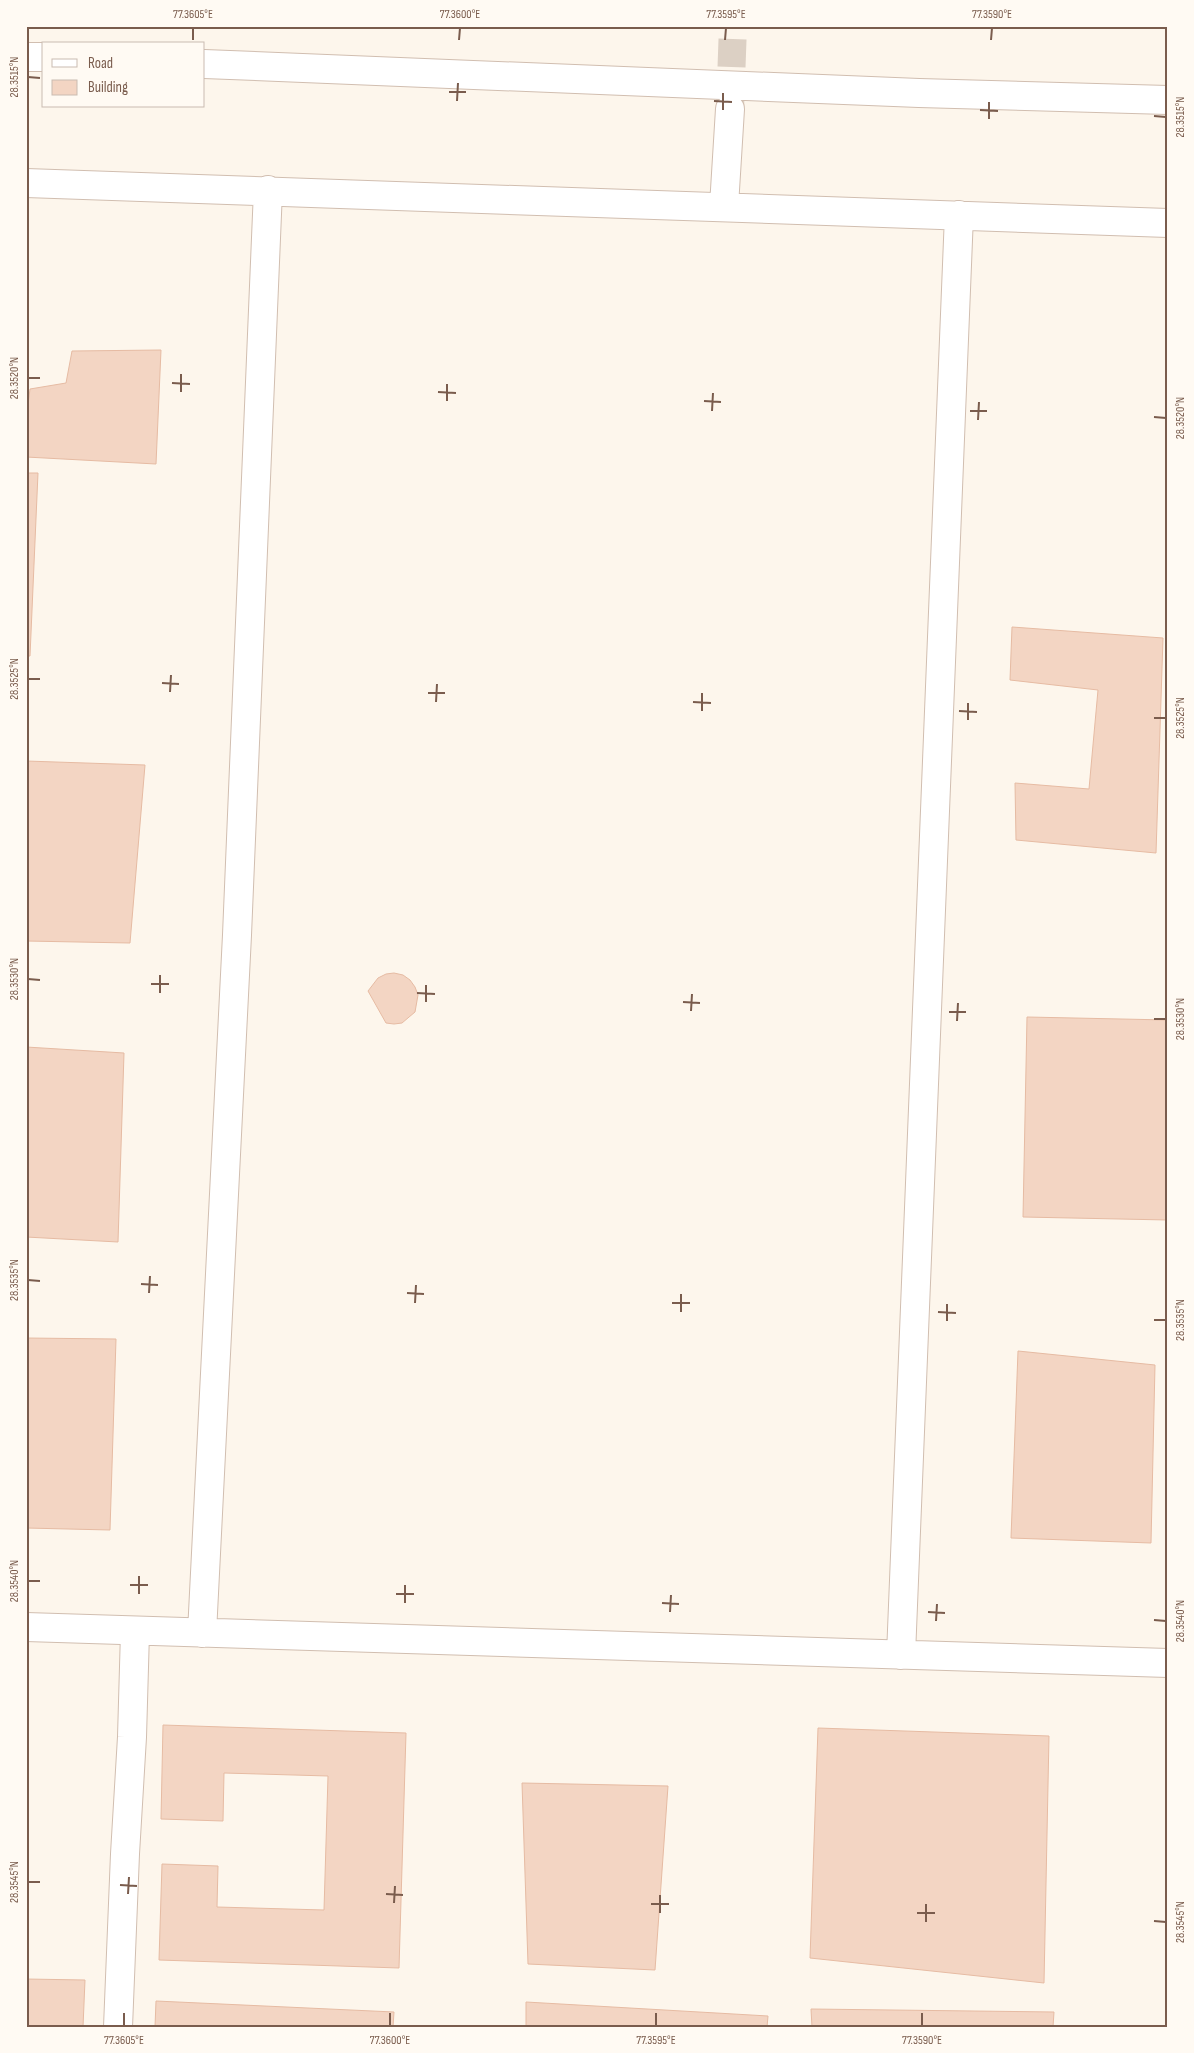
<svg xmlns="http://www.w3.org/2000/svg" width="1194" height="2053" font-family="'Sofia Sans Condensed',sans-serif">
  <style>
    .building { fill: #f3d5c3; stroke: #e6bba3 }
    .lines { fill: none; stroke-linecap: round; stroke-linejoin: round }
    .minor-tunnel { stroke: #dcd0c4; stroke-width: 28; stroke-dasharray: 28 14; stroke-linecap: butt }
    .minor-casing { stroke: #d1beb0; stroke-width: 30 }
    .minor { stroke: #fff; stroke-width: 28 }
    .ticks { fill: none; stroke: #7a5c4d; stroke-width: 2 }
    .neatline { fill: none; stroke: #7a5c4d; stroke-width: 2 }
    .ticks-label { font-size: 12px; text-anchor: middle; fill: #7a5c4d }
  </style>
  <rect width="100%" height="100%" fill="#fdf6ec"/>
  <path class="building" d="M161,350l-5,114 -130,-7v-37l4,-31 36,-6 6,-32z
    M26,473h12l-8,183h-4z
    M1012,627l151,11 -7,215 -140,-13 -1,-57 74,6 9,-99 -88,-10z
    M26,761l119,4 -15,178 -104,-2z
    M394,973l9,2 7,5 5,7 3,8 -3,17 -13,11 -8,1 -8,-1 -18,-32 10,-13 8,-4z
    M1027,1017l141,3v200l-145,-3z
    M26,1047l98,6 -6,189 -92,-5z
    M26,1338l90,1 -6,191 -84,-2z
    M1018,1351l137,14 -4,178 -140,-5z
    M163,1725l243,8 -7,235 -240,-8 3,-96 56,2 -1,41 107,3 4,-134 -104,-3 -1,48 -62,-2z
    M818,1728l231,8 -5,247 -234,-25z
    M522,1783l146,3 -13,184 -127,-6z
    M26,1979l59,1 -2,47h-57z
    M156,2001l238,11 -1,15h-238z
    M526,2002l242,14 -1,11h-241z
    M811,2009l243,3 -1,15h-241z"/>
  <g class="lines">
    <path class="minor-tunnel" d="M730,109l3,-83"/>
    <defs>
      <path id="minor" d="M26,57h18
        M204,64l715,29 249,7
        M26,183l1142,40
        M724,206l6,-97
        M26,1627l1142,36
        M202,1633l35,-698 31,-745
        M901,1655l58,-1440
        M118,2027l7,-173 7,-117 3,-105"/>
    </defs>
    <use href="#minor" class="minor-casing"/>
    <use href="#minor" class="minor"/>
  </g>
  <path class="ticks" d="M193,40v-12M459,40l1,-12M725,40l1,-12M991,40l1,-12M28,77l12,1M449,92h17M457,101l1,-18M714,101l18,1M723,110v-17M980,110l18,1M1154,116l12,1M989,119v-17M28,378h12M172,383l18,1M181,392v-18M438,392l18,1M447,401v-17M704,401l17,1M712,411l1,-18M970,411h17M1154,417l12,1M978,420l1,-18M28,679h12M162,683l17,1M170,692l1,-17M428,693h17M436,702l1,-18M693,702l18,1M702,711v-18M959,711l18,1M1154,718h12M968,720v-17M28,979l12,1M151,984h18M160,993v-18M417,993l18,1M426,1002v-17M683,1002l17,1M691,1011l1,-17M949,1012h17M1154,1019h12M957,1021l1,-18M28,1280l12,1M141,1284l17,1M149,1293l1,-17M407,1293l17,1M415,1303l1,-18M672,1303h18M681,1312v-18M938,1312l18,1M1154,1320h12M947,1321v-17M28,1581h12M130,1585h18M139,1594v-18M396,1594h18M405,1603v-18M662,1603l17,1M670,1612l1,-17M928,1612l17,1M1154,1620l12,1M936,1621l1,-17M28,1882h12M120,1885l17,1M128,1894l1,-17M386,1894l17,1M394,1903l1,-17M651,1904h18M660,1913v-18M917,1913h18M1154,1921l12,1M926,1922v-18M124,2026v-13M390,2026v-13M656,2026v-13M922,2026v-13"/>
  <rect width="1194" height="2053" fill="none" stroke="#fffaf3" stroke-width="55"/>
  <rect x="42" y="42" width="162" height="65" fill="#fffaf3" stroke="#cabbb1"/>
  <rect x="52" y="59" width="25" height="8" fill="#ffffff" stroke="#cabbb1"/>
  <text x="88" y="68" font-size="15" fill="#7a5c4d">Road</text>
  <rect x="52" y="80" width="25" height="15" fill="#f3d5c3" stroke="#cabbb1"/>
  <text x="88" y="92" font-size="15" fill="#7a5c4d">Building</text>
  <rect x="28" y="28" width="1138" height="1998" class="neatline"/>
  <g class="ticks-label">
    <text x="193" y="18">77.3605°E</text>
    <text x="460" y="18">77.3600°E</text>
    <text x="726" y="18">77.3595°E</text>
    <text x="992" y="18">77.3590°E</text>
    <text transform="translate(14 77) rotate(-90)" y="4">28.3515°N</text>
    <text transform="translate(1180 117) rotate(-90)" y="4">28.3515°N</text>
    <text transform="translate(14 378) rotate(-90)" y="4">28.3520°N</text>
    <text transform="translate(1180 418) rotate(-90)" y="4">28.3520°N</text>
    <text transform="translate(14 679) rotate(-90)" y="4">28.3525°N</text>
    <text transform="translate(1180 718) rotate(-90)" y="4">28.3525°N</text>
    <text transform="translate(14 979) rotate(-90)" y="4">28.3530°N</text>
    <text transform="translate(1180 1019) rotate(-90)" y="4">28.3530°N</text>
    <text transform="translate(14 1280) rotate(-90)" y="4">28.3535°N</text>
    <text transform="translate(1180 1320) rotate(-90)" y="4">28.3535°N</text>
    <text transform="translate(14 1581) rotate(-90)" y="4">28.3540°N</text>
    <text transform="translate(1180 1621) rotate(-90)" y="4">28.3540°N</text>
    <text transform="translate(14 1882) rotate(-90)" y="4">28.3545°N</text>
    <text transform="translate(1180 1922) rotate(-90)" y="4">28.3545°N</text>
    <text x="124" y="2044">77.3605°E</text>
    <text x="390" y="2044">77.3600°E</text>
    <text x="656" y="2044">77.3595°E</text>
    <text x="922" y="2044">77.3590°E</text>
  </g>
</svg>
